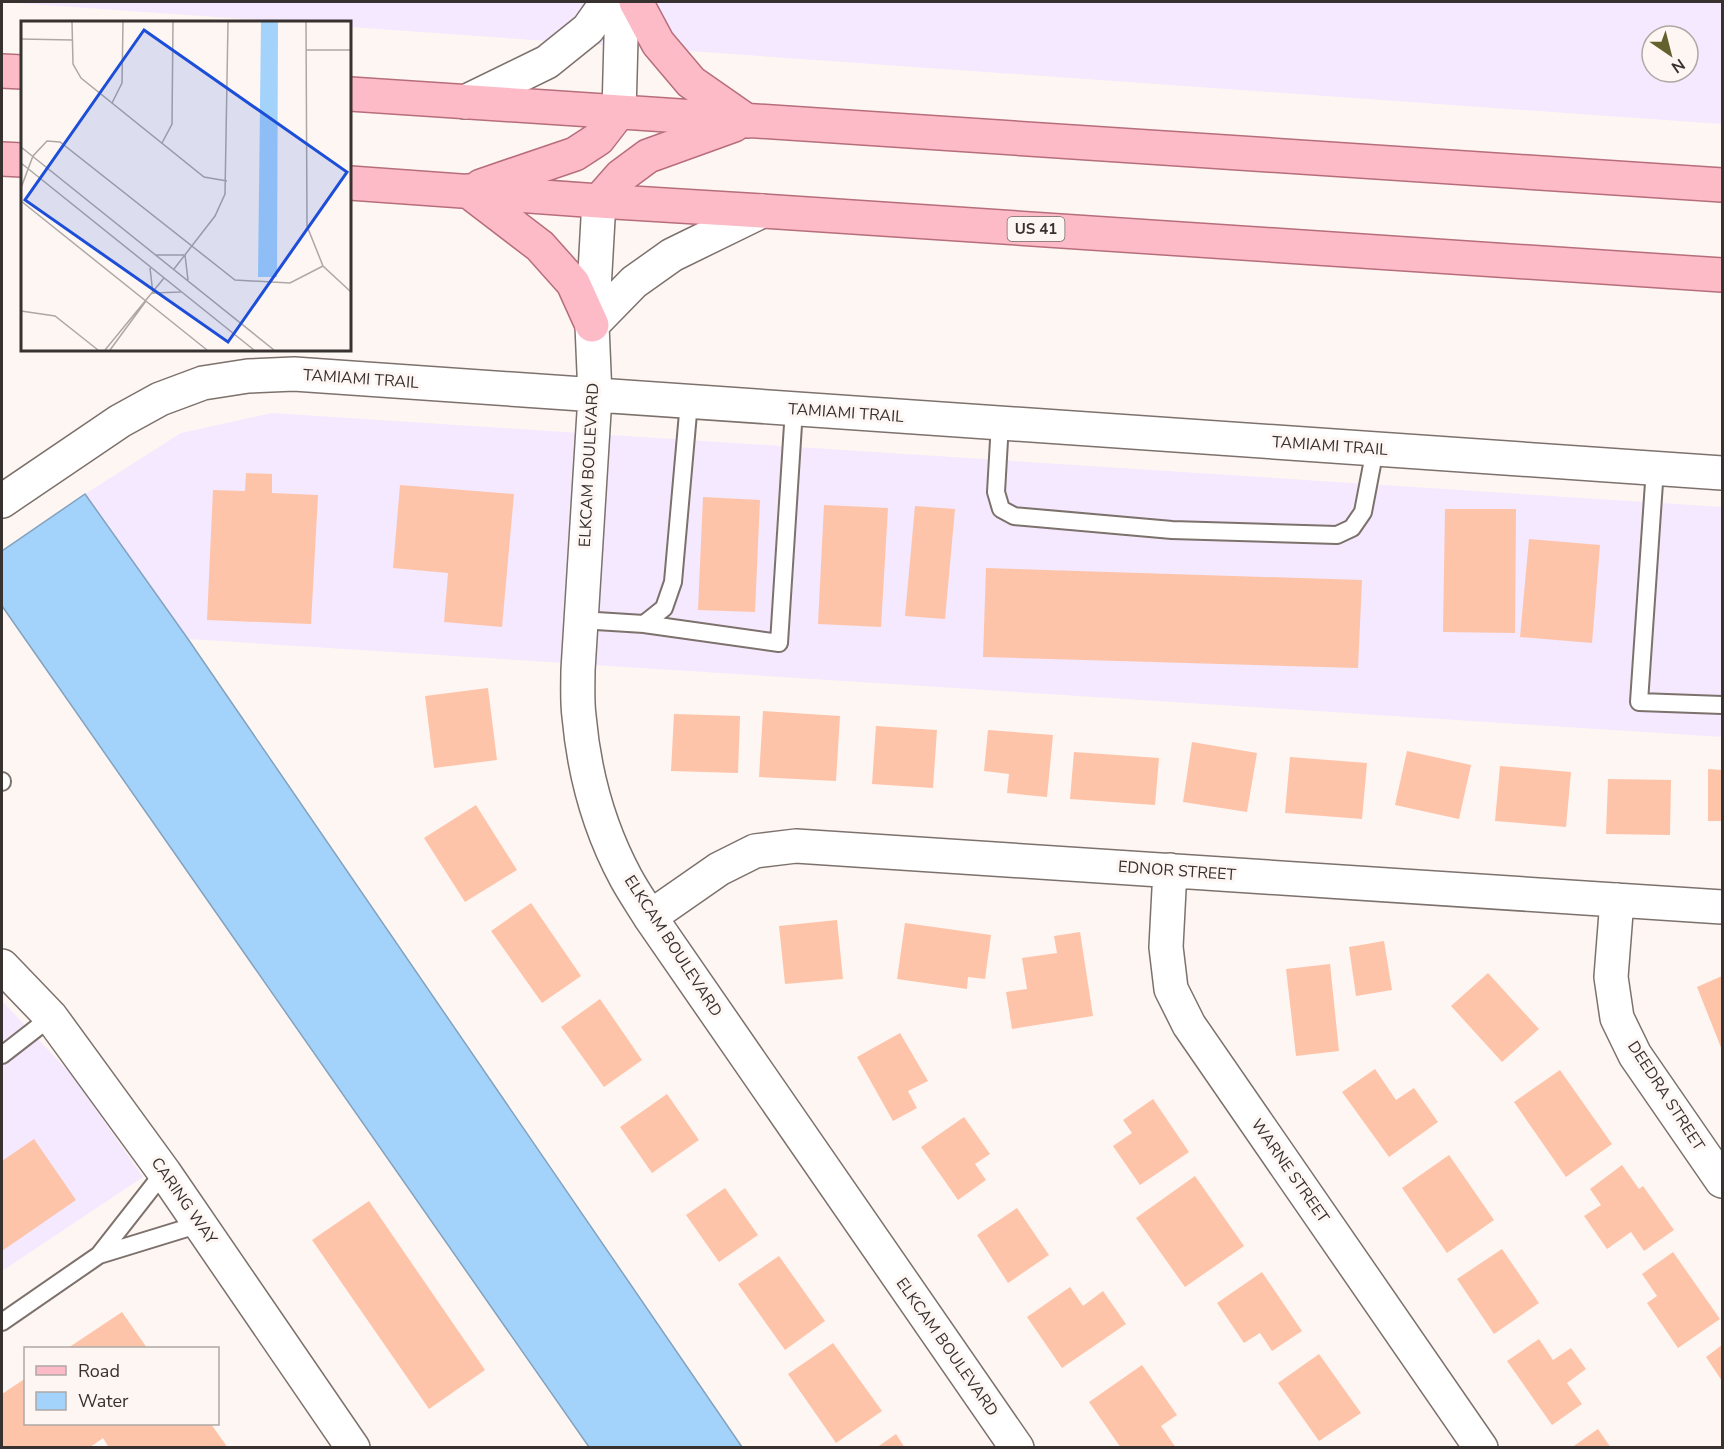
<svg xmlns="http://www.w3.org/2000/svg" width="1724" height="1449" font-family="'Nunito Sans',sans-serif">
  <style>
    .commercial { fill: #f4e9fe; fill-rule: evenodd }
    .water { fill: #a3d2fb; stroke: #83a2be; stroke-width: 1.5 }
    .building { fill: #fec4a9 }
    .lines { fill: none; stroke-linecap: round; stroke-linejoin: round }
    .lane-casing { stroke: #7d716c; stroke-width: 20 }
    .street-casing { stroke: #7d716c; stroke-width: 36 }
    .primary-casing { stroke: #b76e7b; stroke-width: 36 }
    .lane { stroke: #fff; stroke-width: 16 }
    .street { stroke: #fff; stroke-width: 33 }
    .primary { stroke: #fdbbc8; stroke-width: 33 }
    .labels { text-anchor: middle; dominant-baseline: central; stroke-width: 6; stroke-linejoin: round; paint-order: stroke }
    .shield { fill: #fef6f3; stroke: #736d6a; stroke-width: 1.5 }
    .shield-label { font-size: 15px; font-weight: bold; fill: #373230 }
    .street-label { font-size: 16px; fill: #373230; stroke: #fef6f3 }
    .inset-road { fill: none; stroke: #aea8a5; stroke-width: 1.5 }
    .view { fill: #1d4ed8; fill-opacity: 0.15; stroke: #1d4ed8; stroke-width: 3 }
    .inset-edge { fill: none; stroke: #373230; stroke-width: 3 }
  </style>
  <rect width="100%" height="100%" fill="#fef6f3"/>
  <path class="commercial" d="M2,2h1720v122l-1372,-97v-5h-63zM1652,36h36v36h-36z
    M272,413l1450,94v230l-1534,-98 -103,-145 96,-61z
    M2,1001l69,73 72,103 -141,94z"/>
  <path class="water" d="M85,494l103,145 554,808h-153l-587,-841v-55z"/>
  <path class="building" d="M246,473l26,1v19l46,2 -7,129 -104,-4 6,-130 32,1z
    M400,485l114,9 -12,133 -58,-5 4,-49 -55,-5z
    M703,497l57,3 -5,112 -57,-2z
    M824,505l64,3 -7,119 -63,-3z
    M915,506l40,3 -10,110 -40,-3z
    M1445,509h71l-1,124 -72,-1z
    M1529,539l71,6 -8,98 -72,-6z
    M986,568l376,12 -4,88 -375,-11z
    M488,688l9,72 -63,8 -9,-72z
    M763,711l77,5 -4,65 -77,-4z
    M674,714l66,2 -2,57 -67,-2z
    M876,726l61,4 -4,58 -61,-4z
    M988,730l65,5 -6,62 -40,-4 2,-19 -25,-3z
    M1192,742l65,11 -10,59 -64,-10z
    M1407,751l64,14 -12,54 -64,-14z
    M1074,752l85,6 -4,47 -85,-6z
    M1290,757l77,6 -5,56 -77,-6z
    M1500,766l71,6 -5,55 -71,-6z
    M1708,769l14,1v51h-14z
    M1608,779l63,1 -1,55 -64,-1z
    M476,805l41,65 -52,32 -41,-64z
    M531,903l50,73 -39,27 -51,-72z
    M837,920l6,59 -58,5 -6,-58z
    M905,923l86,12 -6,44 -17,-2 -1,12 -70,-10z
    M1080,932l13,84 -81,13 -6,-37 21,-3 -5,-31 35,-5 -3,-17z
    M1384,941l8,49 -36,6 -7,-49z
    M1330,964l9,87 -43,5 -10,-87z
    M1488,973l51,56 -37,33 -51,-56z
    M1722,976v74l-25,-63z
    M600,999l42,61 -38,27 -43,-60z
    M900,1033l28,48 -20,10 9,17 -24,13 -36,-64z
    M1375,1069l21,31 18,-12 24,34 -49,35 -47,-65z
    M1560,1070l52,74 -46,33 -52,-75z
    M667,1094l32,46 -47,33 -32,-46z
    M1153,1099l36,53 -49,33 -27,-39 19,-13 -9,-13z
    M964,1117l26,37 -15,10 11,16 -28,20 -37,-53z
    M34,1139l42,61 -74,51v-90z
    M1449,1155l45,65 -47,33 -45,-65z
    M1622,1165l17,24 4,-3 31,44 -30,21 -13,-19 -24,17 -23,-33 17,-11 -11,-16z
    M1195,1176l49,70 -59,41 -49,-69z
    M725,1188l33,47 -39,27 -33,-47z
    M369,1201l116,169 -56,39 -117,-169z
    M1017,1208l32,47 -41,28 -31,-48z
    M1502,1249l37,54 -45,31 -37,-55z
    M1673,1252l47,67 -42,29 -31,-45 10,-7 -15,-22z
    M779,1256l46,65 -40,29 -47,-66z
    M1262,1272l40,59 -30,20 -12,-18 -16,10 -27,-40z
    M1070,1287l13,19 20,-15 23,33 -64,44 -35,-51z
    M122,1312l25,36h-79z
    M1539,1339l14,21 18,-12 15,21 -19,14 15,21 -30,21 -45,-64z
    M833,1343l49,68 -46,32 -48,-69z
    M1722,1345v36l-16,-24z
    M1319,1354l42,59 -42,28 -41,-58z
    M1142,1365l35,50 -16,11 15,22h-55l-32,-46z
    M26,1378v46h185l17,24h-119l-6,-10 -14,10h-87v-54z
    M1598,1429l13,19h-40z
    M896,1434l9,14h-29z"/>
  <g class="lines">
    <defs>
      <path id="lane" d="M1000,423l-4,69 5,17 13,7 158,14 165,5 15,-7 11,-16 12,-63
        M1655,468l-16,234 83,3
        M580,620l64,4 20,-16 9,-26 16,-180
        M644,624l135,19 15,-234
        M2,781v1
        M2,1055l49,-38
        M99,1255l65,-83
        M2,1322l97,-67 101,-31"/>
      <path id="street" d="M465,102l82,-40 41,-33 19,-27
        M619,112l3,-110
        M599,201l-7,124 3,71 -17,274c0,15 -1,31 1,46 5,56 20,112 47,162 7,13 16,26 24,39l367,531
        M592,325l42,-43 38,-27 90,-44
        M2,501l118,-80 40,-22 43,-16 45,-7 46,-2 1428,99
        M1170,870l-4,77 5,42 18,36 292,423
        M1617,900l-6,77 6,41 18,37 87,126
        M650,917l69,-48 36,-18 41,-5 926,61
        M2,966l49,51 113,155 189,276"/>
      <path id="primary" d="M636,2l22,41 33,39 56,39
        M2,71l20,1
        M350,94l1372,91
        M2,159l20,1
        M350,183l249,18 163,10 960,64
        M481,186l94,-32 23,-15 21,-27
        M468,191l72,55 33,37 19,42
        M599,201l22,-25 27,-20 86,-31"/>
    </defs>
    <use href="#lane" class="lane-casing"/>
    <use href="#street" class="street-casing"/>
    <use href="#primary" class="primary-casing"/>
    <use href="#lane" class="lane"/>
    <use href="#street" class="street"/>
    <use href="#primary" class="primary"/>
  </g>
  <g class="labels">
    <rect class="shield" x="1007.5" y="217" width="57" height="24" rx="4.5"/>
    <g class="shield-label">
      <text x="1036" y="229">US 41</text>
    </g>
    <g class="street-label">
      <text transform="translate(361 379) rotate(4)">TAMIAMI TRAIL</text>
      <text transform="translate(846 413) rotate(4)">TAMIAMI TRAIL</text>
      <text transform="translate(1330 446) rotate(4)">TAMIAMI TRAIL</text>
      <text transform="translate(589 465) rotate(-87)">ELKCAM BOULEVARD</text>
      <text transform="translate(1177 871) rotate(4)">EDNOR STREET</text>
      <text transform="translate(673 946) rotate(57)">ELKCAM BOULEVARD</text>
      <text transform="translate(1666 1096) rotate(57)">DEEDRA STREET</text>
      <text transform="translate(1290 1171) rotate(55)">WARNE STREET</text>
      <text transform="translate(184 1201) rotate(55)">CARING WAY</text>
      <text transform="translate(947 1347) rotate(55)">ELKCAM BOULEVARD</text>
    </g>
  </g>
  <g transform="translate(21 21)">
    <rect width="330" height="330" fill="#fef6f3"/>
    <path d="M240,1h17l-1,255h-19z" fill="#a3d2fb"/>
    <path class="inset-road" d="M51,1l1,42 8,14 123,99 23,4M285,1l1,204 16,40 28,26M0,18l51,1M285,29h45M91,82l10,-20 1,-61M141,122l10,-19 1,-102M0,126l253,203M0,142l233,187M0,180l186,149M135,234h28M164,234l3,25M129,247l3,26M153,248l41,-53 10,-22 3,-172M132,272l28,-1M0,290l34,5 43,34M0,329v-162l12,-32 14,-15 13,1 175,138 55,3 33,-17M84,329l59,-72M89,329l36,-49"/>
    <path class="view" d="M123,9l203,142 -119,170 -203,-142z"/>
    <rect width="330" height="330" class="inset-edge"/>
  </g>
  <rect width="1724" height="1449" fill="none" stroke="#373230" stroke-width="6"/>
  <rect x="24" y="1347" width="195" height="78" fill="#fef6f3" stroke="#aea8a5" stroke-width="1.5"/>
  <rect x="36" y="1366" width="30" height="9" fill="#fdbbc8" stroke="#aea8a5" stroke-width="1.5"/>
  <text x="78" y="1377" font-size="18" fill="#373230">Road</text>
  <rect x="36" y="1392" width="30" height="18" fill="#a3d2fb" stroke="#aea8a5" stroke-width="1.5"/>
  <text x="78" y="1407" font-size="18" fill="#373230">Water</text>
  <g transform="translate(1670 54) rotate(145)"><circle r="28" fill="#fef6f3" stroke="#aea8a5" stroke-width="1.5"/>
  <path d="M0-4.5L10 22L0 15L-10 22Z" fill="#65612e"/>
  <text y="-9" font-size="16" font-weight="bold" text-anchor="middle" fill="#373230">N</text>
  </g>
</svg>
